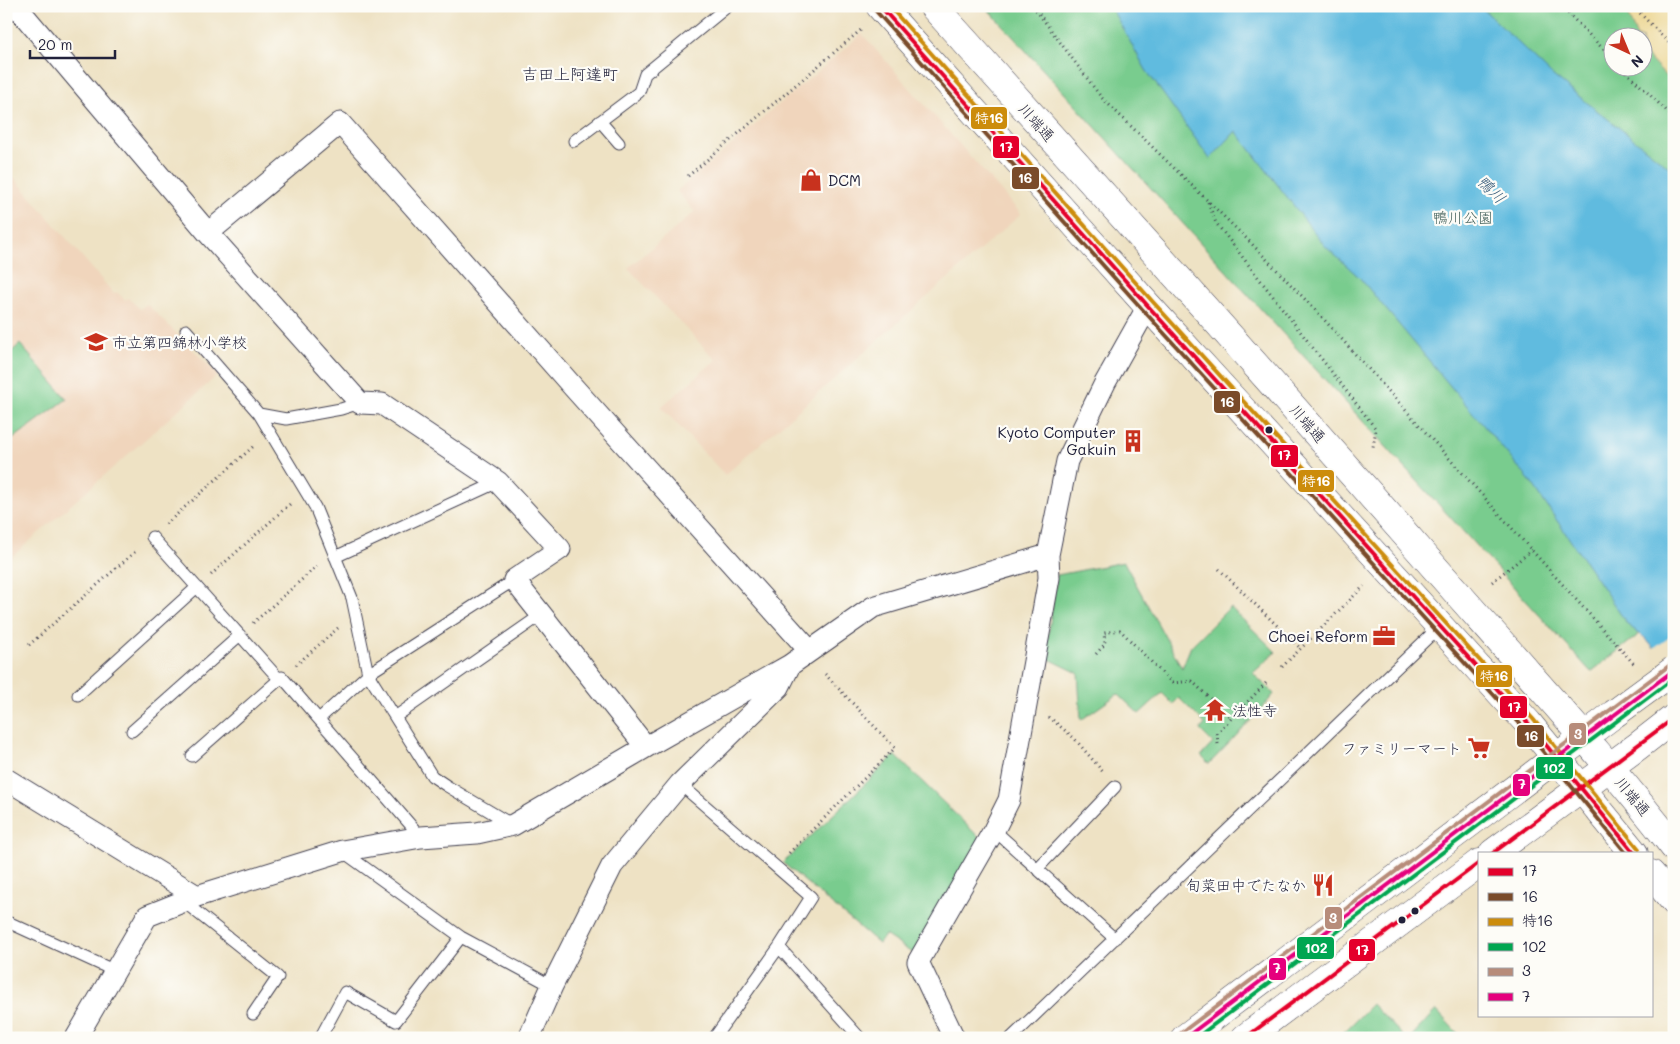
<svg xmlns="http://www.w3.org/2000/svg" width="1680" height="1044" font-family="Mali,'Klee One',sans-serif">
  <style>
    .built { fill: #f0d5bc }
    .green { fill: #79cc8e; stroke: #4e7764; fill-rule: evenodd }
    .sand { fill: #eeda9e; stroke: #887e6c }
    .water { fill: #61bbdf; stroke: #426e8d }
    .pier { fill: #eee2c4 }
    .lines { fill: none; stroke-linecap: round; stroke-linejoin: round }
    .lane-casing { stroke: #413f50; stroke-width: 13 }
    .street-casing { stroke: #413f50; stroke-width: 23 }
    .secondary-casing { stroke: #413f50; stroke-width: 29 }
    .path { stroke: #413f50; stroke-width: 3; stroke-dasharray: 1 4; stroke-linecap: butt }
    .lane { stroke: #fff; stroke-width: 11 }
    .street { stroke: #fff; stroke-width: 21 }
    .secondary { stroke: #fff; stroke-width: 28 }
    .secondary-bridge-casing { stroke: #413f50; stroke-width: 29; stroke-linecap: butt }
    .secondary-bridge { stroke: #fff; stroke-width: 28 }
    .bus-1-casing { stroke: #fdfcf7; stroke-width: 8 }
    .bus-2-casing { stroke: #fdfcf7; stroke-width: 8 }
    .bus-3-casing { stroke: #fdfcf7; stroke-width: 8 }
    .bus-4-casing { stroke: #fdfcf7; stroke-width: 8 }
    .bus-5-casing { stroke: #fdfcf7; stroke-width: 8 }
    .bus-6-casing { stroke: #fdfcf7; stroke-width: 8 }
    .bus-1 { stroke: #e4002b; stroke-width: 4 }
    .bus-2 { stroke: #7a4b2a; stroke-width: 4 }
    .bus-3 { stroke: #cc8c0c; stroke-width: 4 }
    .bus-4 { stroke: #00a651; stroke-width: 4 }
    .bus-5 { stroke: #b78c7a; stroke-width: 4 }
    .bus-6 { stroke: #e5007d; stroke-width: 4 }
    .bus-dot { fill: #22223b; stroke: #fdfcf7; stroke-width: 2 }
    .labels { text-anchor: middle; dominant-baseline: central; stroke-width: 4.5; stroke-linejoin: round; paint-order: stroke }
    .street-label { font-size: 15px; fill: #22223b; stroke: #fdfcf7 }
    .poi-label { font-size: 15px; fill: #22223b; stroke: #fdfcf7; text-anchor: end }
    .park-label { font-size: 15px; fill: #405e58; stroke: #fdfcf7 }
    .neighbourhood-label { font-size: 16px; fill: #22223b; stroke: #fdfcf7 }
    .water-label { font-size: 16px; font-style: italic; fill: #3b5f7d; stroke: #fdfcf7 }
    .line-badge { stroke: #fdfcf7; stroke-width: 2 }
    .badge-label { font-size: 14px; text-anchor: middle; font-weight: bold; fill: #fff }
  </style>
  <rect width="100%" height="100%" fill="#fdfcf7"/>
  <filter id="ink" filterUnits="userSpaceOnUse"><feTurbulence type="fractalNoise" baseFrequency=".02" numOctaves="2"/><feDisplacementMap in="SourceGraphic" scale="10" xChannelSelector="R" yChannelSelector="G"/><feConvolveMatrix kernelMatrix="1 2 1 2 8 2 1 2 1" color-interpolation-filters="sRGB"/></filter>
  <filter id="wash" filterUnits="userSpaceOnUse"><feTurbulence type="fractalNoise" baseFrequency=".0096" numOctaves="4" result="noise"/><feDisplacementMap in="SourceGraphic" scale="20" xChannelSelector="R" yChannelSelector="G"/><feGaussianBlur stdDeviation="1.12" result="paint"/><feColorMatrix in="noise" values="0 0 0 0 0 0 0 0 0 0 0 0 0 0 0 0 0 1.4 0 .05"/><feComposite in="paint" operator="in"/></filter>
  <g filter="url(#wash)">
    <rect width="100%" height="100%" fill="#eee2c4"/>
    <path class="built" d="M862,34l159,180 -296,261 -64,-68 55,-47 -88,-92 67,-56 -18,-21z
      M6,168l108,126 3,-2 8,8 3,-2 12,11 7,-5 71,71 -212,187z"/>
    <path class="green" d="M985,6h689v601l-83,65zM1612,38h30v30h-30z
      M20,344l47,55 -61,45v-95l4,4z
      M1124,562l58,106 9,-22 39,-39 46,45 -23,21 21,21 -15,18 -50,52 -8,-8 12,-13 -13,-13 5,-6 -26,-26 -6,6 -11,-11 -23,21 -21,-20 -37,26 -3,-47 -33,-16 12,-82z
      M895,755l89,87 -66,115 -33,-22 -6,9 -96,-81z
      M1372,1004l33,34h-67z
      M1436,1010l26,28h-52z"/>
    <path class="sand" d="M1624,6h50v79l-31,-33 -1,-14 -5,-1z"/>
    <path class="water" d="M1110,6h370l72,69 122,96v502l-28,-34 -18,-14 -98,-144 -171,-204 -34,-31 -89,-115 -26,28 -64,-89z"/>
    <path class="pier" d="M1674,634v42l-22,-26z"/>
  </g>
  <g filter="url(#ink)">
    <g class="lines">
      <defs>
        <path id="lane" d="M600,121l19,22
          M574,141l65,-49 6,-18 83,-68
          M186,330l73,84 56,93 37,91 16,76 64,102 15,10 64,38
          M259,414l27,5 55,-10 19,-6
          M152,537l127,142
          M335,557l163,-75
          M78,695l119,-108
          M395,717l146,-102
          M319,719l49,-45 146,-94
          M132,731l108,-96
          M192,756l90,-79 139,160
          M680,784l131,113 -32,50 -65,91
          M994,830l121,109
          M342,851l119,86 91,49
          M1037,869l78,-82
          M184,902l94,75 -25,37
          M10,923l105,48
          M779,947l81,91
          M320,1038l25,-46 51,29 65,-84
          M1011,1038l428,-411"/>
        <path id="street" d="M16,6l192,227 152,170 22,1 116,78 62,67 -46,31 132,167 144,-82
          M208,233l132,-110 234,265 235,262
          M6,779l191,117
          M76,1038l71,-122 50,-20 145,-45 79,-14 56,-4 36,-8 133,-78
          M529,1038l23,-52 60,-120 68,-82 99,-97 11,-22 83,-58 175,-52 19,-94 38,-78 43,-77
          M954,1038l-36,-76 76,-132 15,-30 40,-222 -1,-23"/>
        <path id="secondary" d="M880,6l268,300 380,417 106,130
          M933,6c164,181 327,363 488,546 85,97 174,193 253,295
          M1493,853l145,-107 36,-28
          M1651,874l23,27
          M1185,1038l429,-324
          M1245,1038l234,-175"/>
      </defs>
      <use href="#lane" class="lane-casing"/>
      <use href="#street" class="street-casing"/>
      <use href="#secondary" class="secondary-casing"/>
      <path class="path" d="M1033,6l68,91 148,144 71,74 315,350
        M1561,6l51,52
        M1633,6l41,42
        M1622,68l52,50
        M688,176l174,-147
        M1208,202l8,21 160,206 -3,18
        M166,524l89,-79
        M1219,569l81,79
        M211,575l79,-71
        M1492,582l40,-32
        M253,623l64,-57
        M29,645l108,-95
        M1096,654l9,-10 -1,-11 16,-3 52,53 20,-2 39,38
        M296,665l42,-37
        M1282,667l82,-81
        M1049,717l25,21 30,35
        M1218,744l-1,-11 49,-50
        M789,853l106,-105 -72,-76"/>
      <use href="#lane" class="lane"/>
      <use href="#street" class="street"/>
      <use href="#secondary" class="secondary"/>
      <defs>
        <path id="secondary-bridge" d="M1614,714l60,-44"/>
      </defs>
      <use href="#secondary-bridge" class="secondary-bridge-casing"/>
      <use href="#secondary-bridge" class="secondary-bridge"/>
      <defs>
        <path id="bus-1" d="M880,6l268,300 380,417 106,130
          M1493,853l181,-135
          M1245,1038l234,-175"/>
        <path id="bus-2" d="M875,10l268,300 380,417 103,126"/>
        <path id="bus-3" d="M889,6l264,296 380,417 106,130"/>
        <path id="bus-4" d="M1196,1038l478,-360"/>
        <path id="bus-5" d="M1181,1033l489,-368"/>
        <path id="bus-6" d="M1185,1038l489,-368"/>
      </defs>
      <use href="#bus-1" class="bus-1-casing"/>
      <use href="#bus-2" class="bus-2-casing"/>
      <use href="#bus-3" class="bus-3-casing"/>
      <use href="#bus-4" class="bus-4-casing"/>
      <use href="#bus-5" class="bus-5-casing"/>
      <use href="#bus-6" class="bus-6-casing"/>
      <use href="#bus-1" class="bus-1"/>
      <use href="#bus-2" class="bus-2"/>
      <use href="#bus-3" class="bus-3"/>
      <use href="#bus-4" class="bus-4"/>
      <use href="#bus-5" class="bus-5"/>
      <use href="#bus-6" class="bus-6"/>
    </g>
  </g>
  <defs>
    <symbol id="shop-bare" viewBox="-9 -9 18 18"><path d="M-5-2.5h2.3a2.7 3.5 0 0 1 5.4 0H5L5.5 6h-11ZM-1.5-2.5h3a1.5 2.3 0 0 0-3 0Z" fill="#c8321e" stroke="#fdfcf7" stroke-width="2.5" paint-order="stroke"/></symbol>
    <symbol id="school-bare" viewBox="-9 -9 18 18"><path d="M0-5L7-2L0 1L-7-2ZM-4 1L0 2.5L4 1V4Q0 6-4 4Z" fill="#c8321e" stroke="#fdfcf7" stroke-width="2.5" paint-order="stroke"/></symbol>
    <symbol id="building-bare" viewBox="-9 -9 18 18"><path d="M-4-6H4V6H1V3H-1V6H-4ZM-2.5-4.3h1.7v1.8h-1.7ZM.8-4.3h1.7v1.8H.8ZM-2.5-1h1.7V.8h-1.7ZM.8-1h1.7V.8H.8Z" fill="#c8321e" stroke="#fdfcf7" stroke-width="2.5" paint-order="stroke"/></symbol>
    <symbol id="office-bare" viewBox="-9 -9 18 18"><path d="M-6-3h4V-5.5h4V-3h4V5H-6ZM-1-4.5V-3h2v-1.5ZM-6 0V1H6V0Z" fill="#c8321e" stroke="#fdfcf7" stroke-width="2.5" paint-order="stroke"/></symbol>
    <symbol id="temple-bare" viewBox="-9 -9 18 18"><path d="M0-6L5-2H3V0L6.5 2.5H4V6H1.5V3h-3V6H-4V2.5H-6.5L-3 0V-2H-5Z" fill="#c8321e" stroke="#fdfcf7" stroke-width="2.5" paint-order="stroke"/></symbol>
    <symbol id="supermarket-bare" viewBox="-9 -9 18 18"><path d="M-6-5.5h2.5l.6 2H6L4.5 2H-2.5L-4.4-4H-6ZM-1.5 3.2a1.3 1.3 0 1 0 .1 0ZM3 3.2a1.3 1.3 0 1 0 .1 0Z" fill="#c8321e" stroke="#fdfcf7" stroke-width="2.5" paint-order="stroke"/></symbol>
    <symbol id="restaurant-bare" viewBox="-9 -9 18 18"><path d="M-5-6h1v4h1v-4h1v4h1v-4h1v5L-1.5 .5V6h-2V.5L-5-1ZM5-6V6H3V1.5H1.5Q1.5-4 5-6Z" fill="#c8321e" stroke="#fdfcf7" stroke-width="2.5" paint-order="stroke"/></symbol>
  </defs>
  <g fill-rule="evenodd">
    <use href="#shop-bare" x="795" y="164" width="32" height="32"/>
    <use href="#school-bare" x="80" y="326" width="32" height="32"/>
    <use href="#building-bare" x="1117" y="425" width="32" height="32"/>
    <use href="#office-bare" x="1368" y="620" width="32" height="32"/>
    <use href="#temple-bare" x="1199" y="694" width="32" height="32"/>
    <use href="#supermarket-bare" x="1463" y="732" width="32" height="32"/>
    <use href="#restaurant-bare" x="1307" y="869" width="32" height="32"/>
  </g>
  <g class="bus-dot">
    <circle cx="1269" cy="430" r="4.5"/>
    <circle cx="1415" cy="911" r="4.5"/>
    <circle cx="1402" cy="920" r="4.5"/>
  </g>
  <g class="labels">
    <g class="street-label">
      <text transform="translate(1037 122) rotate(48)">川端通</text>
      <text transform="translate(1308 423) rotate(49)">川端通</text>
      <text transform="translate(1633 796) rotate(50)">川端通</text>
    </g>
    <g class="poi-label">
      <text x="828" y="180" text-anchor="start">DCM</text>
      <text x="112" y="342" text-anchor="start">市立第四錦林小学校</text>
      <text x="1116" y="432">Kyoto Computer<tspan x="1116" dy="17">Gakuin</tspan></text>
      <text x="1368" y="636">Choei Reform</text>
      <text x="1232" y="710" text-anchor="start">法性寺</text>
      <text x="1462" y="748">ファミリーマート</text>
      <text x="1306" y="885">旬菜田中でたなか</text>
    </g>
    <g class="park-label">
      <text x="1463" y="217">鴨川公園</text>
    </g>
    <g class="neighbourhood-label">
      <text x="570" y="73">吉田上阿達町</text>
    </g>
    <g class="water-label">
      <text transform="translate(1492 189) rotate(45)">鴨川</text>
    </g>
  </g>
  <g class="line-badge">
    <rect x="970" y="106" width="38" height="24" rx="5" fill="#cc8c0c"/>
    <rect x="992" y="135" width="28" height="24" rx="5" fill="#e4002b"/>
    <rect x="1011" y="166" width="29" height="24" rx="5" fill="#7a4b2a"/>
    <rect x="1213" y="390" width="28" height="24" rx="5" fill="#7a4b2a"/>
    <rect x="1270" y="444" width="29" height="24" rx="5" fill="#e4002b"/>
    <rect x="1297" y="469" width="38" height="24" rx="5" fill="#cc8c0c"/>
    <rect x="1475" y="664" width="38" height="24" rx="5" fill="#cc8c0c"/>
    <rect x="1499" y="695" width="29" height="24" rx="5" fill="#e4002b"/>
    <rect x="1568" y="722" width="19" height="24" rx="5" fill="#b78c7a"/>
    <rect x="1516" y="724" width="29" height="24" rx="5" fill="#7a4b2a"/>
    <rect x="1535" y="756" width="39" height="24" rx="5" fill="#00a651"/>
    <rect x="1512" y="773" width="19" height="24" rx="5" fill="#e5007d"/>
    <rect x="1324" y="906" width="19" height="24" rx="5" fill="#b78c7a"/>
    <rect x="1296" y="936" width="39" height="24" rx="5" fill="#00a651"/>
    <rect x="1348" y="938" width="28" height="24" rx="5" fill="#e4002b"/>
    <rect x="1268" y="957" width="19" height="24" rx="5" fill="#e5007d"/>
  </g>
  <g class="badge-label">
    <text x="989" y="123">特16</text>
    <text x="1006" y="152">17</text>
    <text x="1025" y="183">16</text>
    <text x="1227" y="407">16</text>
    <text x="1284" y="460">17</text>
    <text x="1316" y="486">特16</text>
    <text x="1494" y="681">特16</text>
    <text x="1514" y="712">17</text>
    <text x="1578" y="739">3</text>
    <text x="1531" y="741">16</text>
    <text x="1554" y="773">102</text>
    <text x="1522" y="789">7</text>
    <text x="1333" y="923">3</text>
    <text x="1316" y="953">102</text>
    <text x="1362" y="955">17</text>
    <text x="1277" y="973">7</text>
  </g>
  <rect width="1680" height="1044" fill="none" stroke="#fdfcf7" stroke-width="25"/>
  <rect x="1478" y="852" width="175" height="165" fill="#fdfcf7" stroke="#a5a5ac"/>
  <rect x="1488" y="868" width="25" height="8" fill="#e4002b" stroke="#a5a5ac"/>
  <text x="1522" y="876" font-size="15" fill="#22223b">17</text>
  <rect x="1488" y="893" width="25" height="8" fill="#7a4b2a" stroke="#a5a5ac"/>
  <text x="1522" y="902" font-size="15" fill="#22223b">16</text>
  <rect x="1488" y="918" width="25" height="8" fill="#cc8c0c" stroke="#a5a5ac"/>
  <text x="1522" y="926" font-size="15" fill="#22223b">特16</text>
  <rect x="1488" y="943" width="25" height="8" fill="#00a651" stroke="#a5a5ac"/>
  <text x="1522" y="952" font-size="15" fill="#22223b">102</text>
  <rect x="1488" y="968" width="25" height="8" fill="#b78c7a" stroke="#a5a5ac"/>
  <text x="1522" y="976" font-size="15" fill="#22223b">3</text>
  <rect x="1488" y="993" width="25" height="8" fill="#e5007d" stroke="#a5a5ac"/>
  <text x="1522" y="1002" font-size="15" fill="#22223b">7</text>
  <g transform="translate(1628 52) rotate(136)"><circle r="24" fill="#fdfcf7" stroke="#a5a5ac"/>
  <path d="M0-4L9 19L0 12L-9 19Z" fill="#c8321e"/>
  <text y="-8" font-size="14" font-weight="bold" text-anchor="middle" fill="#22223b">N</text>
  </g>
  <path d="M30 50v8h85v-8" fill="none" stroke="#22223b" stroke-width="2.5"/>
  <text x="38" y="50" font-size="15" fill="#22223b" stroke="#fdfcf7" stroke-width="4" paint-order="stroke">20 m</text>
</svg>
